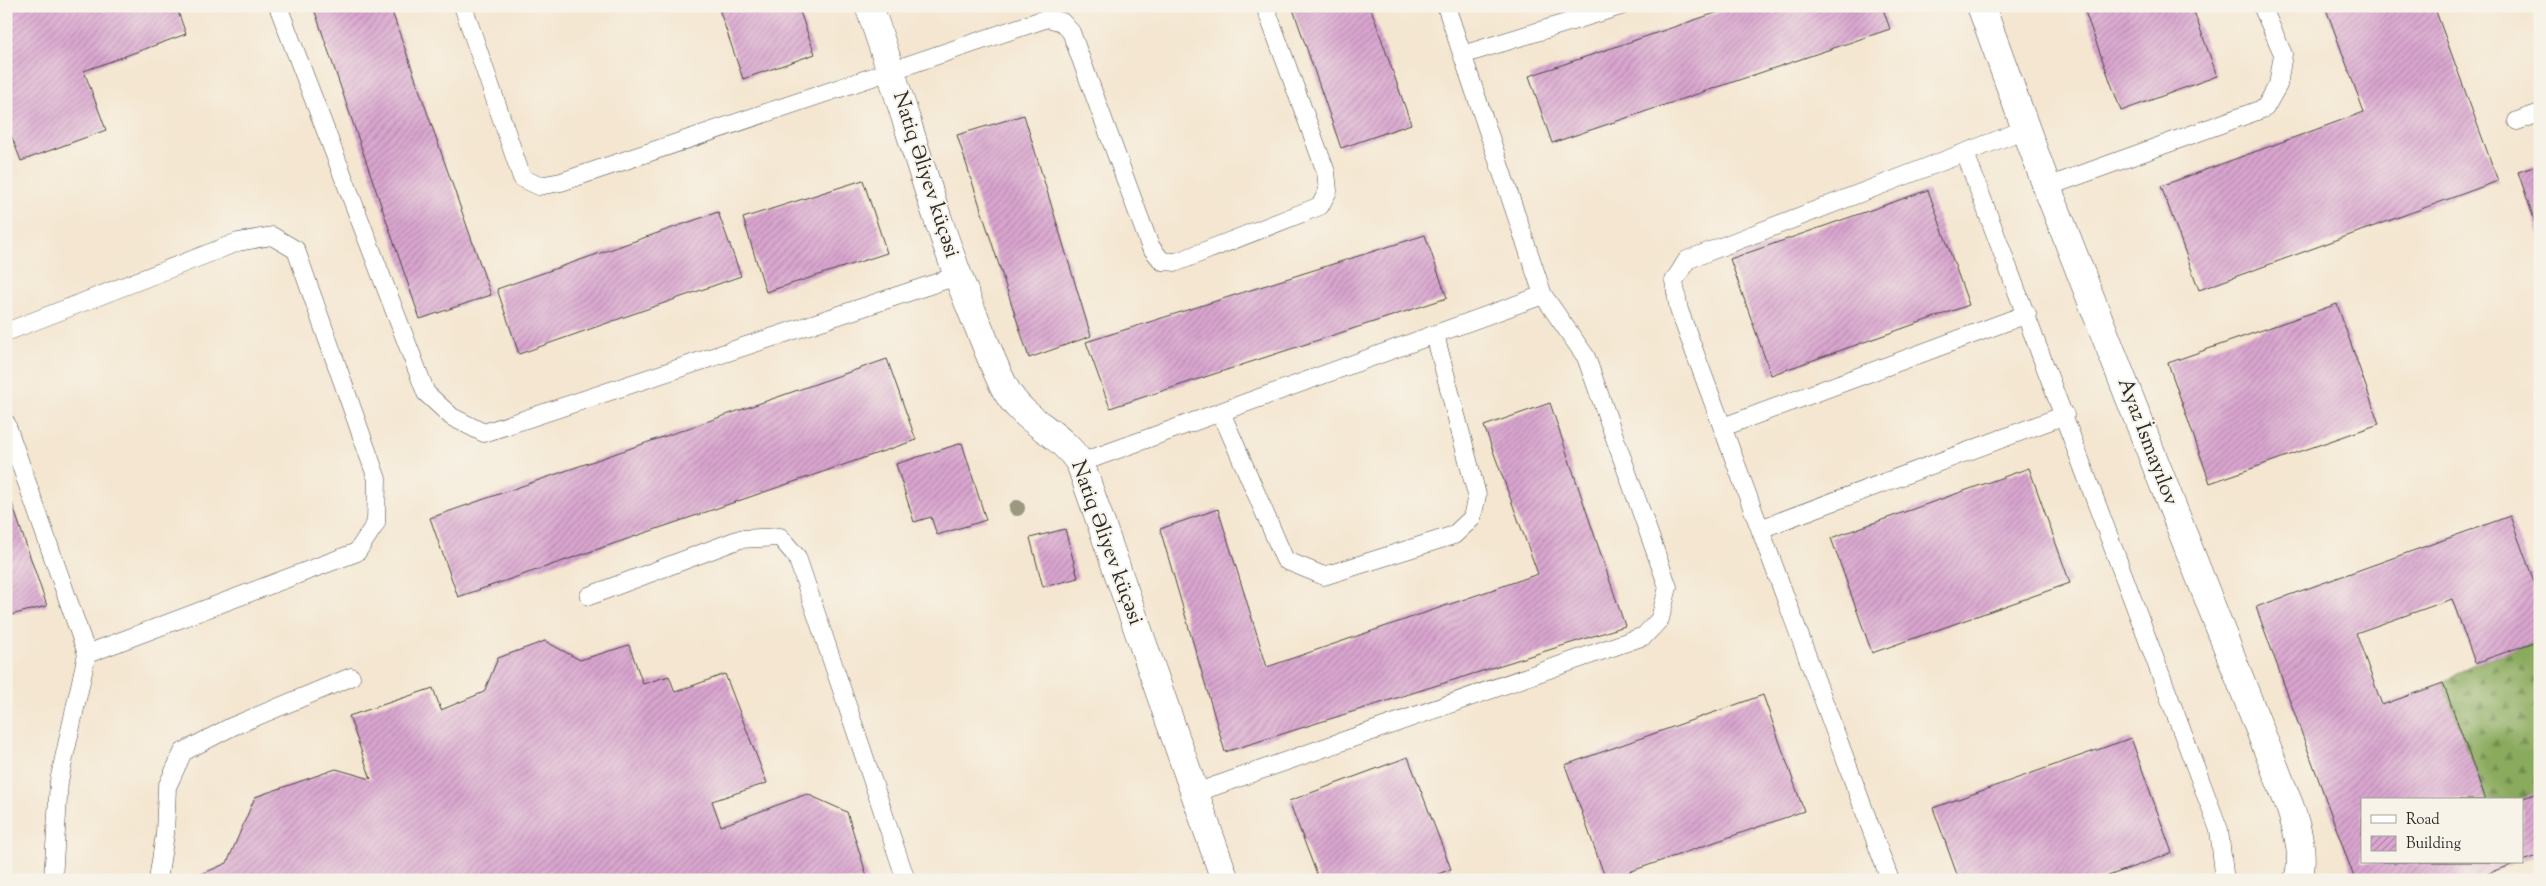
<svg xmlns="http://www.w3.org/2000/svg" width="2546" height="886" font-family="'Sorts Mill Goudy',serif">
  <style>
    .forest { fill: url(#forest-firs); stroke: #5a6a44 }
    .building { fill: url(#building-hatch) }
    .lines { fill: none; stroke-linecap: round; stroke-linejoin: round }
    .service-casing { stroke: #494744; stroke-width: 19 }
    .minor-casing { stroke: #494744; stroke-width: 29 }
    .service { stroke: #fff; stroke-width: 18 }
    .minor { stroke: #fff; stroke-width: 28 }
    .tree { fill: #9b9880 }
    .labels { text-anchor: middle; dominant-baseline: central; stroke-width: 4; stroke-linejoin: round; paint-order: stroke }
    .street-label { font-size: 21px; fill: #2b2b2b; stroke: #f7f3e8 }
  </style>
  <defs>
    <pattern id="forest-firs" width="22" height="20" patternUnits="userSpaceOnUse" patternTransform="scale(1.25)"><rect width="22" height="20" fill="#8aaa5d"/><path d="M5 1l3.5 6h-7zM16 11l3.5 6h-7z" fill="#718b4d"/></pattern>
    <pattern id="building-hatch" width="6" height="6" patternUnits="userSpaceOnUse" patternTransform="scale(1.25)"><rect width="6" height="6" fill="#daa6d0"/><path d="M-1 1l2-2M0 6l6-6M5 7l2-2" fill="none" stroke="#b187a9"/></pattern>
  </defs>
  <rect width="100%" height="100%" fill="#f7f3e8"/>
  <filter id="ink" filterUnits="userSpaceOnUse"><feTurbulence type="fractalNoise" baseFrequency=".02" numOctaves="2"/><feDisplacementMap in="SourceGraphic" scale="10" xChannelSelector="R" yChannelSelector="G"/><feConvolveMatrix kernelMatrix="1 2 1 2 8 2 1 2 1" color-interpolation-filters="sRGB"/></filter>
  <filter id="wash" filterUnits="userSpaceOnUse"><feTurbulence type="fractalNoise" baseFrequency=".0096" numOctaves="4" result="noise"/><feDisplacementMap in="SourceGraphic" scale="20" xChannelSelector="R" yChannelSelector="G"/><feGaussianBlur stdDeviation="1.12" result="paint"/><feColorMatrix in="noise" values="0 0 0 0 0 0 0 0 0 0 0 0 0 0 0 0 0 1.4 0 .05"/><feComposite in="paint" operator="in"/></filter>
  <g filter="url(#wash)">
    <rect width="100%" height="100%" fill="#f4e6d0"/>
    <path class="forest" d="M2540,572v26l-9,-23z
      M2540,640v152l-23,8h-31l-43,-117 32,-20z"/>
    <g id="blocks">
      <path class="building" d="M6,6h170l10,28 -102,37 22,59 -85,31 -15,-39z
        M313,6h77l101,289 -71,24z
        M718,6h80l17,48 -72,25z
        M1292,6h78l41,118 -70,24z
        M1736,6h146l8,23 -338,114 -23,-67z
        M2083,6h109l25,70 -96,35z
        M2325,6h109l64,175 -299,109 -38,-104 203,-74z
        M1024,115l67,221 -62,22 -72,-223z
        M2540,165v69h-1l-21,-62z
        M863,180l24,73 -121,39 -23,-74z
        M1928,190l41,115 -198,70 -41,-116z
        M718,212l23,64 -222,78 -22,-65z
        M1425,235l22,63 -337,110 -24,-66z
        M2337,304l42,120 -169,59 -42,-120z
        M887,359l29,81 -458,157 -28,-79z
        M1550,403l75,223 -400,126 -65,-223 58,-20 49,158 271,-93 -54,-148z
        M962,443l24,77 -49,15 -6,-18 -17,5 -18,-58z
        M2029,468l41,115 -198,70 -41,-115z
        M6,486l41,120 -41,10z
        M2510,516l30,82v42l-65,23 -23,-64 -96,34 26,72 61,-22 43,117h-124v62h157l-48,18h-116l-99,-273z
        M1065,529l13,49 -35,9 -13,-49z
        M545,641l35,19 49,-15 14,39 26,-8 6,16 50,-18 42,109 -55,18 9,25 86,-32 40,18 21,68h-680l39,-17 28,-66 81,-28 35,10 -22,-63 84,-28 8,22 43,-18 14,-34z
        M1763,695l41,116 -198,69 -41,-115z
        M2131,738l41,115 -75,27h-138l-26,-72z
        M1408,757l43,112 -28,11h-104l-30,-79z
        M2540,792v63l-18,6v-61h-4z"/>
    </g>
  </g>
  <g filter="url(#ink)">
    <use href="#blocks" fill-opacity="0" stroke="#494744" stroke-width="1"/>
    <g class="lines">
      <defs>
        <path id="service" d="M278,6l148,387 26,24 32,16 473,-157
          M463,6l59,172 17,8 22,-4 487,-164 14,4 9,10 79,214 12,15 15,1 143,-56 8,-15 -2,-19 -61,-166
          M1462,55l159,-49
          M2517,121l23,-8
          M1965,153l254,677 5,43 -5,7
          M2047,187l218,-79 13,-23 5,-31 -21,-48
          M6,332l232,-90 34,-6 24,14 81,229 -1,44 -19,29 -270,102
          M1221,412l64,148 39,16 130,-41 18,-17 5,-23 -42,-160
          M6,423l81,231 -28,127 -6,99
          M1723,427l304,-113
          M1080,463l463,-168
          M1760,529l305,-114
          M589,596l151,-57 40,-2 17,20 109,323
          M1195,793l449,-157 16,-17 8,-32 -82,-230 -43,-62 -97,-289
          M158,880l7,-46 2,-47 16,-35 48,-25 120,-50
          M1890,880l-211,-570 -5,-29 13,-21 339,-131"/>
        <path id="minor" d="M869,6c37,105 64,213 107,315 10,22 18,48 30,69 19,33 52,40 74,73l145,417
          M1981,6l66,181 243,620c8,25 15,48 8,73"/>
      </defs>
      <use href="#service" class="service-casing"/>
      <use href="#minor" class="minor-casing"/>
      <use href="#service" class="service"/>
      <use href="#minor" class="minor"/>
    </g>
    <circle class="tree" cx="1017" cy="508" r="8"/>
  </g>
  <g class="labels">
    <g class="street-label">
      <text transform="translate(925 175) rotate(72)">Natiq Əliyev küçəsi</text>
      <text transform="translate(2147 442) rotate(69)">Ayaz İsmayılov</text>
      <text transform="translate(1106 543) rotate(70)">Natiq Əliyev küçəsi</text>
    </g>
  </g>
  <rect width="2546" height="886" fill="none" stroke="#f7f3e8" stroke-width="25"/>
  <rect x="2361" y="798" width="162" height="65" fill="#f7f3e8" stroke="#a5a39c"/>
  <rect x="2371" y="815" width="25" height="8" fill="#ffffff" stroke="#a5a39c"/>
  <text x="2406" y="824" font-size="15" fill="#2b2b2b">Road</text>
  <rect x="2371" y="836" width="25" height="15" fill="url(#building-hatch)" stroke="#a5a39c"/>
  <text x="2406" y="848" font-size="15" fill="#2b2b2b">Building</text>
</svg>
